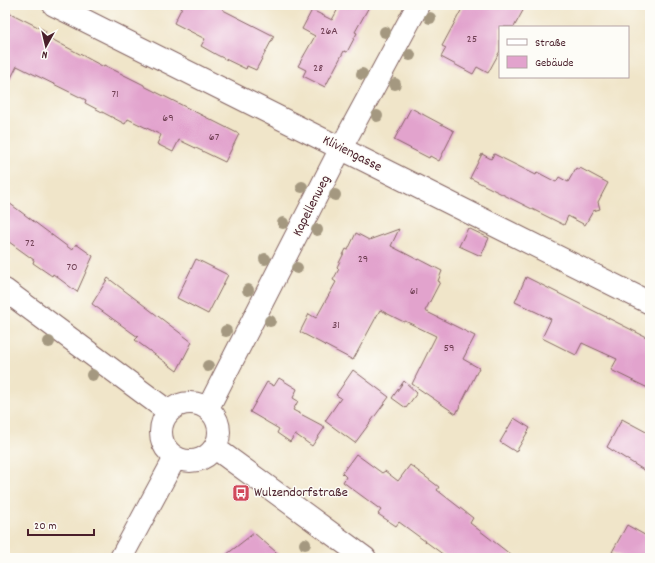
<svg xmlns="http://www.w3.org/2000/svg" width="655" height="563" font-family="Dekko,sans-serif">
  <style>
    .building { fill: #e2a3cd }
    .lines { fill: none; stroke-linecap: round; stroke-linejoin: round }
    .minor-casing { stroke: #846462; stroke-width: 24 }
    .minor { stroke: #fff; stroke-width: 22 }
    .tree { fill: #a49880 }
    .labels { text-anchor: middle; dominant-baseline: central; stroke-width: 3; stroke-linejoin: round; paint-order: stroke }
    .number-label { font-size: 12px; fill: #704054 }
    .street-label { font-size: 14px; fill: #4a1f2b; stroke: #fdfcf7 }
    .poi-label { font-size: 14px; fill: #4a1f2b; stroke: #fdfcf7; text-anchor: start }
  </style>
  <rect width="100%" height="100%" fill="#fdfcf7"/>
  <filter id="ink" filterUnits="userSpaceOnUse"><feTurbulence type="fractalNoise" baseFrequency=".025" numOctaves="2"/><feDisplacementMap in="SourceGraphic" scale="8" xChannelSelector="R" yChannelSelector="G"/><feConvolveMatrix kernelMatrix="1 2 1 2 8 2 1 2 1" color-interpolation-filters="sRGB"/></filter>
  <filter id="wash" filterUnits="userSpaceOnUse"><feTurbulence type="fractalNoise" baseFrequency=".012" numOctaves="4" result="noise"/><feDisplacementMap in="SourceGraphic" scale="16" xChannelSelector="R" yChannelSelector="G"/><feGaussianBlur stdDeviation="0.9" result="paint"/><feColorMatrix in="noise" values="0 0 0 0 0 0 0 0 0 0 0 0 0 0 0 0 0 1.4 0 .05"/><feComposite in="paint" operator="in"/></filter>
  <g filter="url(#wash)">
    <rect width="100%" height="100%" fill="#f0e5c9"/>
    <g id="blocks">
      <path class="building" d="M183,5h42l-2,5 51,26 -18,34 -9,-4 -1,3 -29,-14 -16,-9 4,-7 -31,-16z
        M340,5h30l-15,27 2,1 -10,19 -3,-1 -19,36 -22,-11 3,-6 -8,-4 17,-30 -13,-7 10,-19 20,10z
        M464,5h62l-12,22h-14v24l-12,22 -11,-6 -4,7 -32,-17 5,-9 -4,-2z
        M10,13l36,18 -2,4 60,32v-2l40,20v1l95,48 -14,28 -46,-22 -6,12 -16,-8 4,-9 -33,-16 -3,5 -40,-21 1,-3 -69,-34 -12,24v-67z
        M411,108l43,23 -15,30 -9,-5 -1,2 -35,-18z
        M482,154l9,5 3,-5 42,21 1,-3 19,10 3,-5 9,5 8,-14 3,2 1,-2 28,15 -10,19 2,7 -7,2 -8,14 -17,-9 -4,9 -94,-47z
        M5,200l67,50 4,-6 17,12 -16,36 -24,-18 -1,2 -19,-13 1,-3 -29,-21z
        M468,228l21,10 -8,18 -22,-10z
        M399,229l-8,17 27,14 1,-1 23,12 -4,10 2,1 -15,29 50,25 -12,23 16,9 -23,46 -44,-30 24,-48 -31,-15 -1,1 -24,-12 -27,50 -53,-28 9,-18 7,4 20,-36 -3,-2 6,-11 -2,-2 9,-18 2,1 8,-17 13,7z
        M196,259l32,16 -20,39 -31,-16z
        M526,277l124,62v50l-39,-19 6,-11 -35,-16 -6,12 -34,-17 9,-19 -36,-17z
        M108,278l84,64 -15,29 -42,-31 3,-3 -46,-33z
        M353,370l36,27 -34,46 -30,-22 16,-23 -5,-3z
        M279,378l18,11 -4,9 5,3 -5,9 32,17 -13,19 -17,-12 -5,8 -13,-9 2,-4 -29,-17 17,-30 7,4z
        M404,381l13,12 -11,15 -14,-10z
        M514,418l16,10 -14,24 -16,-10z
        M622,419l28,15v40l-43,-27z
        M356,454l26,19 3,-2 13,10 12,-16 29,22 -2,3 36,28 -3,5 45,35h-67l-49,-36 -3,4 -18,-12 3,-4 -38,-28 3,-5 -4,-4z
        M627,525l23,13v20h-26l-12,-6z
        M254,533l29,25h-61z"/>
    </g>
  </g>
  <g filter="url(#ink)">
    <use href="#blocks" fill-opacity="0" stroke="#846462" stroke-width="1"/>
    <g class="lines">
      <defs>
        <path id="minor" d="M54,5l596,298
          M5,290l164,122
          M161 432a29 29 0 1 1 58 0a29 29 0 1 1-58 0Z
          M208,408l133,-260 77,-143
          M215,448l150,110
          M121,558l54,-100"/>
      </defs>
      <use href="#minor" class="minor-casing"/>
      <use href="#minor" class="minor"/>
    </g>
    <g class="tree">
      <circle cx="430" cy="18" r="6"/>
      <circle cx="385" cy="32" r="6"/>
      <circle cx="410" cy="55" r="6"/>
      <circle cx="362" cy="74" r="6"/>
      <circle cx="395" cy="84" r="6"/>
      <circle cx="377" cy="116" r="6"/>
      <circle cx="302" cy="187" r="6"/>
      <circle cx="335" cy="195" r="6"/>
      <circle cx="283" cy="223" r="6"/>
      <circle cx="317" cy="230" r="6"/>
      <circle cx="265" cy="259" r="6"/>
      <circle cx="297" cy="268" r="6"/>
      <circle cx="248" cy="290" r="6"/>
      <circle cx="270" cy="321" r="6"/>
      <circle cx="226" cy="331" r="6"/>
      <circle cx="49" cy="342" r="6"/>
      <circle cx="208" cy="366" r="6"/>
      <circle cx="92" cy="375" r="6"/>
      <circle cx="305" cy="544" r="6"/>
    </g>
  </g>
  <defs>
    <symbol id="bus-square" viewBox="-11 -11 22 22"><rect x="-9" y="-9" width="18" height="18" rx="4" fill="#d1495b" stroke="#fdfcf7"/><path d="M-5-6H5V4H4V6H2V4H-2V6H-4V4H-5ZM-3.5-4V0h7V-4ZM-3.5 1.2v1.5H-2V1.2ZM2 1.2v1.5H3.5V1.2Z" fill="#fff"/></symbol>
  </defs>
  <g fill-rule="evenodd">
    <use href="#bus-square" x="231" y="483" width="20" height="20"/>
  </g>
  <g class="labels">
    <g class="number-label">
      <text x="329" y="31">26A</text>
      <text x="472" y="39">25</text>
      <text x="318" y="68">28</text>
      <text x="115" y="94">71</text>
      <text x="168" y="118">69</text>
      <text x="214" y="137">67</text>
      <text x="30" y="243">72</text>
      <text x="363" y="259">29</text>
      <text x="72" y="267">70</text>
      <text x="414" y="291">61</text>
      <text x="336" y="325">31</text>
      <text x="449" y="348">59</text>
    </g>
    <g class="street-label">
      <text transform="translate(352 154) rotate(27)">Kliviengasse</text>
      <text transform="translate(312 206) rotate(-63)">Kapellenweg</text>
    </g>
    <g class="poi-label">
      <text x="254" y="493">Wulzendorfstraße</text>
    </g>
  </g>
  <rect width="655" height="563" fill="none" stroke="#fdfcf7" stroke-width="20"/>
  <rect x="499" y="26" width="130" height="52" fill="#fdfcf7" stroke="#b5a4a5"/>
  <rect x="507" y="39" width="20" height="6" fill="#ffffff" stroke="#b5a4a5"/>
  <text x="535" y="46" font-size="12" fill="#4a1f2b">Straße</text>
  <rect x="507" y="56" width="20" height="12" fill="#e2a3cd" stroke="#b5a4a5"/>
  <text x="535" y="66" font-size="12" fill="#4a1f2b">Gebäude</text>
  <g transform="translate(46 46) rotate(188)" stroke="#fdfcf7" stroke-width="3" paint-order="stroke">
  <path d="M0-3L7 15L0 10L-7 15Z" fill="#4a1f2b"/>
  <text y="-6" font-size="11" font-weight="bold" text-anchor="middle" fill="#4a1f2b">N</text>
  </g>
  <path d="M28 529v6h66v-6" fill="none" stroke="#4a1f2b" stroke-width="2"/>
  <text x="34" y="529" font-size="12" fill="#4a1f2b" stroke="#fdfcf7" stroke-width="3" paint-order="stroke">20 m</text>
</svg>
